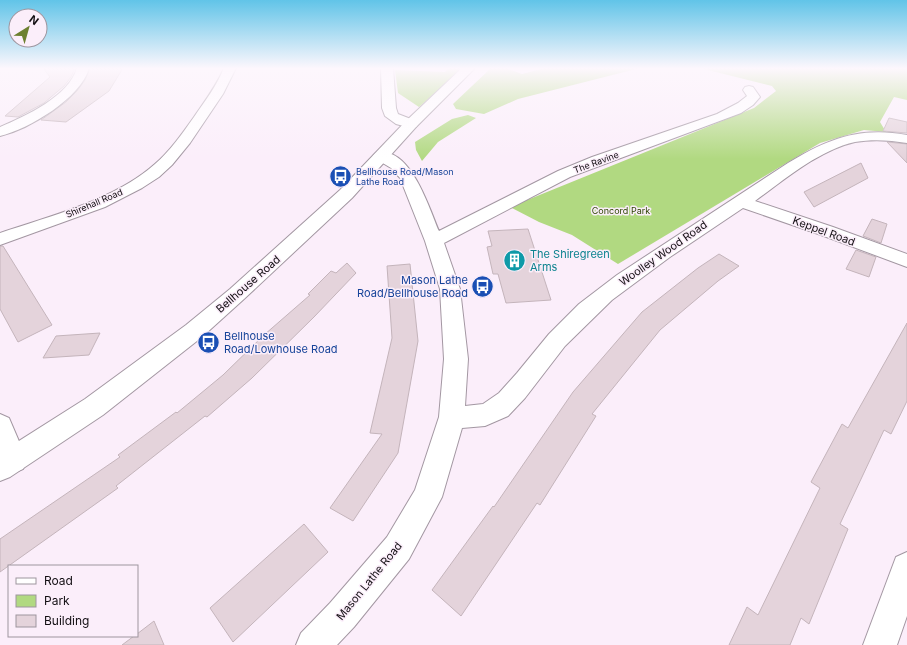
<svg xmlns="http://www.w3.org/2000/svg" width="907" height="645" font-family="Inter,sans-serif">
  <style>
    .green { fill: #b1d981 }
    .building { fill: #e4d3db; stroke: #c4b4bb }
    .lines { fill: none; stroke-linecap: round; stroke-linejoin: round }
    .street-casing { stroke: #a397a2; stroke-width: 2 }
    .secondary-casing { stroke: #a397a2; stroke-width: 2 }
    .street { fill: #fff; fill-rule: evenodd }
    .secondary { fill: #fff; fill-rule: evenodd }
    .labels { text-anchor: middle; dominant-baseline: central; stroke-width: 3; stroke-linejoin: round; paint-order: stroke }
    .far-street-label { font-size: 9px; fill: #130f13; stroke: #fbeefa }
    .far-transit-label { font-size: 9px; fill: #164399; stroke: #fbeefa; text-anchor: start }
    .far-park-label { font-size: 9px; fill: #2c4400; stroke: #fbeefa }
    .street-label { font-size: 11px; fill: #130f13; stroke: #fbeefa }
    .culture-label { font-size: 11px; fill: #0d838f; stroke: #fbeefa; text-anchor: start }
    .transit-label { font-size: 11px; fill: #164399; stroke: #fbeefa; text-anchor: end }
  </style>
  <rect width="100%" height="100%" fill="#fbeefa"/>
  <path class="green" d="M449,68h14l-44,39 -21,-14 -3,-23 50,2z
    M491,68h15l16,6 23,-6h95l-122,31 -34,15 -28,-5 -3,-5z
    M700,68h207v32l-13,-3 -14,25 6,10 -22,-2 -44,13 -202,121 -46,-29 -33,-13 -29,-15 244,-99 22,-17 -4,-5z
    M468,115l8,3 -38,24 -16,19 -6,-11 -1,-8 37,-23z"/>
  <path class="building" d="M43,68h32l-4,9 -7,9 -20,17 -26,14 -13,-1 45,-39z
    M90,68h33l-14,23 -43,31 -25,-2 25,-18 11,-11 8,-11z
    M889,118l18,4v11l-24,-2z
    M887,142l20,2v19z
    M861,163l7,15 -54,29 -10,-15z
    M872,219l15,5 -6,19 -18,-7z
    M528,229l23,71 -45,3 -8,-29h-5l-6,-27 5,-1 -4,-15z
    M0,246h3l49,79 -34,17 -18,-33z
    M856,250l20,7 -7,20 -23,-8z
    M719,254l20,12 -21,15 -58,49 -68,84 4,2 -56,89 -3,-2 -76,113 -29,-26 61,-84 1,1 79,-115 69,-80 56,-44z
    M347,263l9,10 -42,44 -62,61 -45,39 -2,-1 -89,70 2,2 -118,84v-33l120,-82 -2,-2 58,-43 1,1 46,-38 41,-40 46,-40 -2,-1 23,-23 5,2z
    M410,264l8,77 -20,112 -45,68 -23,-13 52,-74 -12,-1 22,-95 -5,-72z
    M907,323v78l-16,33 -7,-4 -44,94 8,5 -39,95 -8,-6 -11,27h-61l18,-38 11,8 62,-127 -9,-6 31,-58 6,4z
    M100,333l-11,22 -46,3 13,-22z
    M304,524l24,28 -95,90 -23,-34z
    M154,621l10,24h-42l12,-9h3v-2z"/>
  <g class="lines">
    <defs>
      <path id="street" d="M77,68h12c-8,30 -60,61 -89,68v-9c26,-11 69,-31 77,-59z
        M224,68h12l-13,26 -33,49 -18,22 -13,12 -17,11 -37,19 -105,38v-12c50,-17 115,-33 155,-69 15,-13 27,-30 39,-47 11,-16 22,-30 30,-49z
        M381,68h12l3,40 2,6 18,7 2,3 -2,3 -5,1 -15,-4 -11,-8 -3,-8z
        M749,86l4,1 7,10 -7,8 -12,8 -171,64 -126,66 16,46 8,70 -3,47 18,-2 16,-11 18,-20 32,-39 30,-30 38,-29 171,-112c39,-24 72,-37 119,-28v8c-17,-3 -35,-4 -52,-1 -36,8 -71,38 -100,59l78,26 74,27v13l-86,-32 -78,-27 -73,49 -58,43 -47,46 -40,52 -17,18 -23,10 -23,2 -20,69 -33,62 -55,68 -17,18h-41l5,-12 29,-30 57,-66 28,-47 24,-73 5,-58 -4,-70 -15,-48 -25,-63 -9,-10 -15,-9 -3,-3 3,-3c34,-9 53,55 63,78l119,-60 34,-14 125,-43 21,-11 9,-7 -4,-6 2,-3z
        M0,414l9,4 18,42 -4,9 -10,4 -10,-4 -3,-7z
        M907,552v64l-10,29h-34l33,-88z"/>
      <path id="secondary" d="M462,68h13l-59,59 -64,71 -108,101 -42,38 -99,78 -93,62 -10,4v-28l85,-54 101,-74 44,-36 110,-99 66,-69z"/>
    </defs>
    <use href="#street" class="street-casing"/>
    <use href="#secondary" class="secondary-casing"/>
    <use href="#street" class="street"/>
    <use href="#secondary" class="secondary"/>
  </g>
  <linearGradient id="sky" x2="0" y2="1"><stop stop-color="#61c4e8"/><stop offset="0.43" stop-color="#fdf7fd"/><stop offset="1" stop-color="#fdf7fd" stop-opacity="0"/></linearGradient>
  <rect width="907" height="159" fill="url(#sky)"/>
  <defs>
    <symbol id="bus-disc" viewBox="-11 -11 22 22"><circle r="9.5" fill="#1a4fb4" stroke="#fbeefa"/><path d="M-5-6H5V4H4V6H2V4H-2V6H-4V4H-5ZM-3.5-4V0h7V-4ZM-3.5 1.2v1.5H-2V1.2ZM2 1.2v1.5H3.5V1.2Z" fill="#fff"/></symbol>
    <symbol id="building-disc" viewBox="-11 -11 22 22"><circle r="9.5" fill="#0f9aa8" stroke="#fbeefa"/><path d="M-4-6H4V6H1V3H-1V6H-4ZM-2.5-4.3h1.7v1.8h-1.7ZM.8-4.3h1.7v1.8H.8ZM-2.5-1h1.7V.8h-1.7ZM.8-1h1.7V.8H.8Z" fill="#fff"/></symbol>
  </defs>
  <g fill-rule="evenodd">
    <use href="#bus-disc" x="328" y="164" width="25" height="25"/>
    <use href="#building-disc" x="502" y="248" width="25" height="25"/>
    <use href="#bus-disc" x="470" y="274" width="25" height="25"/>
    <use href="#bus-disc" x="196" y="330" width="25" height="25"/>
  </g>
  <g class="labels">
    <g class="far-street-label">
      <text transform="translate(596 162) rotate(-20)">The Ravine</text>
      <text transform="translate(94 203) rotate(-23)">Shirehall Road</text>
    </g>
    <g class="far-transit-label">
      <text x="356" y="171">Bellhouse Road/Mason<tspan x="356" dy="10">Lathe Road</tspan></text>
    </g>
    <g class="far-park-label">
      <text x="621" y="210">Concord Park</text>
    </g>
    <g class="street-label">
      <text transform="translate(824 231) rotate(20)">Keppel Road</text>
      <text transform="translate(663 253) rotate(-35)">Woolley Wood Road</text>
      <text transform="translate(248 284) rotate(-41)">Bellhouse Road</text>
      <text transform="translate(369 581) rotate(-51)">Mason Lathe Road</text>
    </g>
    <g class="culture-label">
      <text x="530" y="254">The Shiregreen<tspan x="530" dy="13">Arms</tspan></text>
    </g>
    <g class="transit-label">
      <text x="468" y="280">Mason Lathe<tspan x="468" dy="13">Road/Bellhouse Road</tspan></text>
      <text x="224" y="336" text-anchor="start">Bellhouse<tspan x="224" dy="13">Road/Lowhouse Road</tspan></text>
    </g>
  </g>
  <rect x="8" y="565" width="130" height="72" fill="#fbeefa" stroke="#9e959e"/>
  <rect x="16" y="578" width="20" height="6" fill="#ffffff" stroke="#9e959e"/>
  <text x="44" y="585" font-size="12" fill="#130f13">Road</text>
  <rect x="16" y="595" width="20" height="12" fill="#b1d981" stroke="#9e959e"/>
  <text x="44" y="605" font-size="12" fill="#130f13">Park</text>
  <rect x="16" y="615" width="20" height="12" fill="#e4d3db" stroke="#9e959e"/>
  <text x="44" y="625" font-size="12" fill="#130f13">Building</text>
  <g transform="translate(28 28) rotate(37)"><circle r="19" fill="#fbeefa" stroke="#9e959e"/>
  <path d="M0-3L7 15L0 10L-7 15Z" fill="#6d8030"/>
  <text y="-6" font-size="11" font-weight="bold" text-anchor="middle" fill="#130f13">N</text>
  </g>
</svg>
